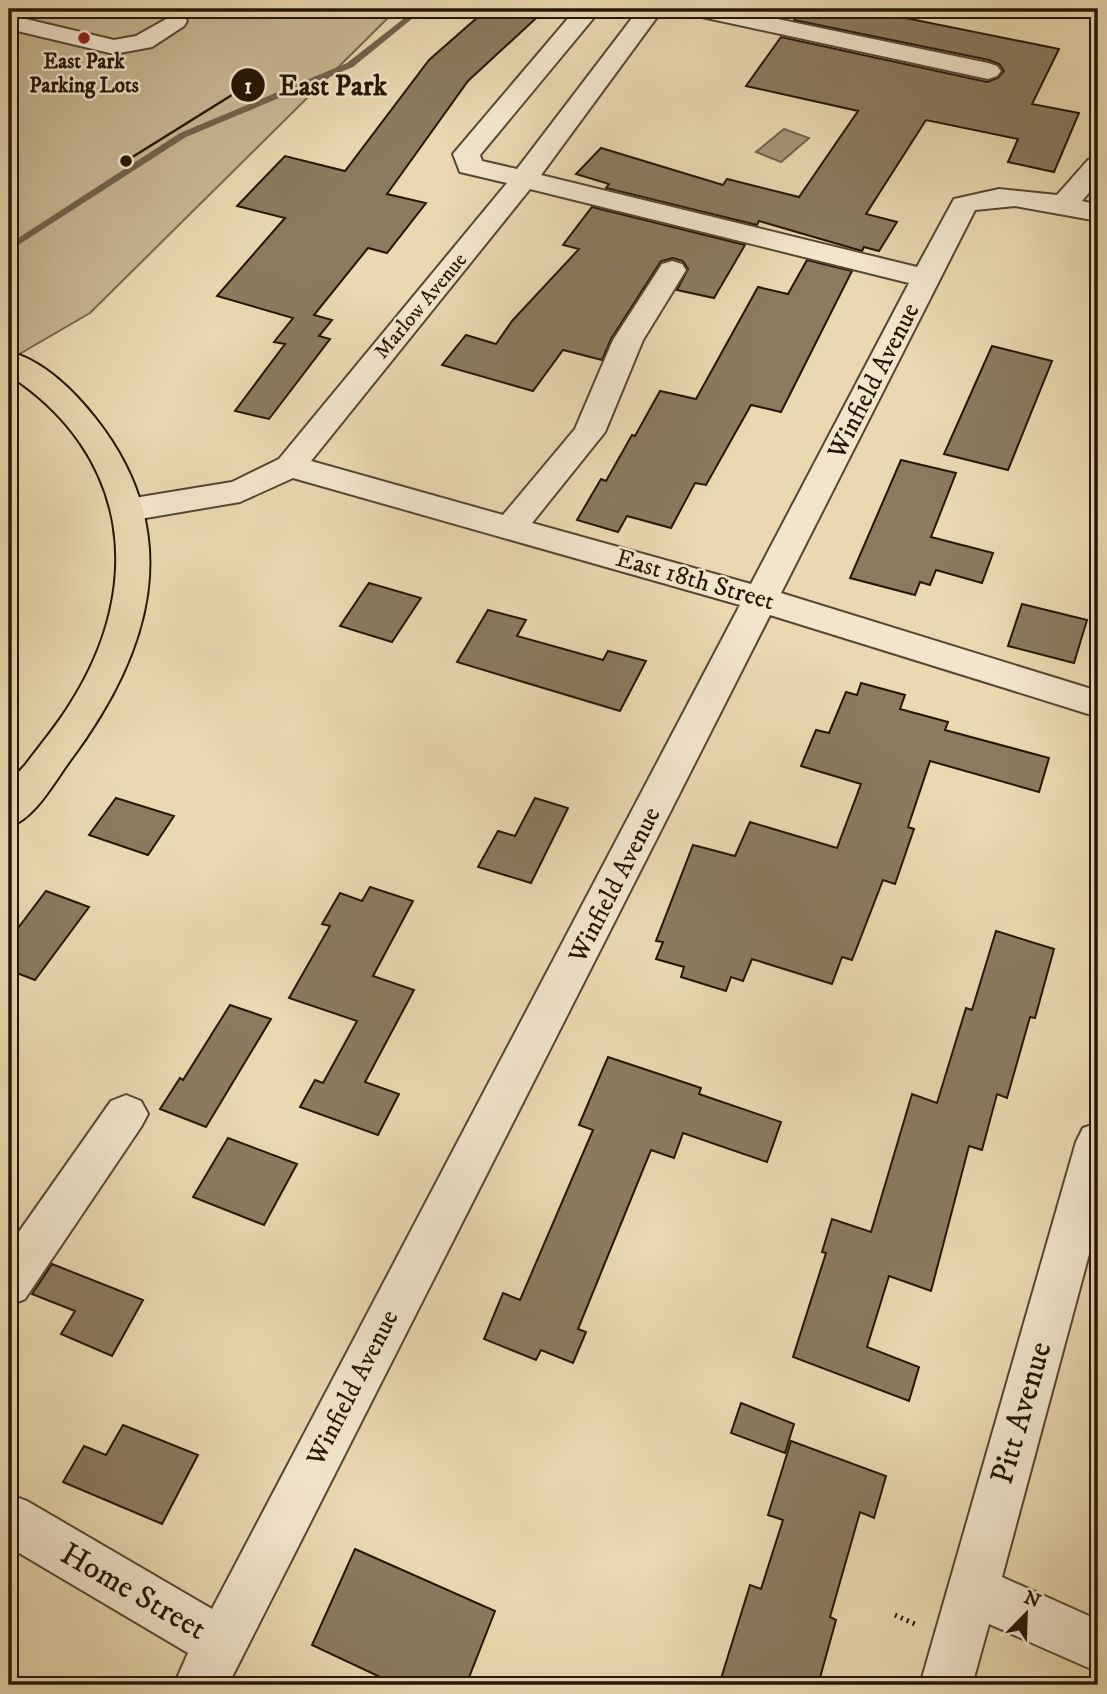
<svg xmlns="http://www.w3.org/2000/svg" width="1107" height="1694" font-family="'IM FELL DW Pica',serif">
  <style>
    .green { fill: #c8b793; stroke: #76674e; stroke-width: 2 }
    .water { fill: #a69677; stroke: #72634b; stroke-width: 2 }
    .lines { fill: none; stroke-linecap: round; stroke-linejoin: round }
    .stream { fill: #72634b; fill-rule: evenodd }
    .building { fill: #8b7b5f; stroke: #251708; stroke-width: 2 }
    .minor-casing { stroke: #564732; stroke-width: 4 }
    .major-casing { stroke: #251708; stroke-width: 4 }
    .path { stroke: #251708; stroke-width: 5; stroke-dasharray: 2 4.5; stroke-linecap: butt }
    .minor { fill: #f1e6cc; fill-rule: evenodd }
    .major { fill: #e9d8b0; fill-rule: evenodd }
    .poi-dot { fill: #8f2418; stroke: #f1e6cc; stroke-width: 2.5 }
    .labels { text-anchor: middle; dominant-baseline: central; stroke-width: 5; stroke-linejoin: round; paint-order: stroke }
    .far-poi-label { font-size: 21px; font-weight: bold; fill: #251708; stroke: #f1e6cc }
    .far-street-label { font-size: 21px; fill: #251708; stroke: #f1e6cc }
    .street-label { font-size: 26px; fill: #251708; stroke: #f1e6cc }
    .near-street-label { font-size: 32px; fill: #251708; stroke: #f1e6cc }
    .leader { fill: none; stroke: #251708; stroke-width: 2.5 }
    .callout-dot { fill: #251708; stroke: #f1e6cc; stroke-width: 2.5 }
    .mark-label { font-size: 21px; text-anchor: middle; font-weight: bold; fill: #fff }
    .callout-label { font-size: 28px; text-anchor: middle; font-weight: bold; fill: #251708; stroke: #f1e6cc; stroke-width: 5; stroke-linejoin: round; paint-order: stroke }
  </style>
  <rect width="100%" height="100%" fill="#e9d8b0"/>
  <filter id="stains"><feTurbulence type="fractalNoise" baseFrequency=".00286" numOctaves="4"/><feColorMatrix values="0 0 0 0 .2 0 0 0 0 .09 0 0 0 0 .02 0 0 0 .5 -.17"/></filter>
  <radialGradient id="worn" r=".72"><stop offset=".6" stop-color="#630" stop-opacity="0"/><stop offset="1" stop-color="#630" stop-opacity=".3"/></radialGradient>
  <path class="green" d="M9,9h388l-307,304 -81,47z"/>
  <path class="water" d="M784,129l25,9 -28,24 -25,-10z"/>
  <g class="lines">
    <path class="stream" d="M416,9h8l-71,58 -167,70 -177,114v-7l171,-111 167,-70z"/>
  </g>
  <path class="building" d="M487,9h59l-78,72 -81,113 39,9 -39,50 -19,-5 -54,67 18,5 -13,16 11,3 -61,80 -34,-8 50,-67 -11,-2 19,-24 -76,-22 68,-78 -48,-12 48,-50 60,15 84,-111z
    M802,9h59l198,40 -27,55 47,9 -25,59 -46,-10 10,-23 -92,-19 -60,94 31,8 -18,29 -15,-4 -2,4 -103,-30 -2,4 -151,-37 3,-4 -33,-10 25,-26 122,37 4,-6 72,18 59,-86 -112,-25 35,-49 206,45 11,-4 6,-7 -5,-7 -10,-4 -195,-40z
    M592,207l153,38 -31,53 -37,-8 11,-21 -5,-8 -10,-3 -12,3 -50,78 -9,21 -39,-10 -30,41 -91,-26 24,-30 30,9 16,-23 67,-72 -16,-4z
    M807,260l45,11 -71,141 -30,-7 -45,80 -11,-2 -24,45 -44,-12 -9,16 -41,-12 24,-41 5,2 26,-46 3,1 25,-45 36,8 62,-112 30,7z
    M992,346l60,15 -44,109 -64,-16z
    M901,460l55,13 -25,64 62,16 -11,30 -46,-13 -6,15 -10,-3 -5,13 -65,-17z
    M369,583l52,15 -29,44 -52,-16z
    M1022,604l65,16 -13,43 -66,-17z
    M488,610l38,10 -9,16 86,24 5,-9 38,10 -26,50 -163,-49z
    M861,683l44,12 -5,14 48,13 -3,8 104,28 -10,34 -109,-31 -22,66 6,2 -19,55 -12,-4 -31,80 -10,-3 -10,27 -80,-25 -9,22 -12,-4 -5,14 -45,-14 3,-10 -28,-8 7,-17 -7,-1 37,-96 42,11 15,-34 87,26 24,-64 -60,-18 15,-36 13,3 17,-41 11,3z
    M116,798l58,18 -26,39 -59,-20z
    M535,798l33,10 -37,75 -53,-16 20,-36 17,5z
    M370,887l43,14 -40,75 41,14 -49,92 34,12 -21,41 -78,-28 15,-27 8,3 34,-62 -68,-23 41,-72 -8,-2 18,-31 22,8z
    M46,891l43,16 -54,73 -26,-10v-30z
    M996,931l58,18 -19,69 -5,-1 -23,81 -10,-4 -15,56 -13,-4 -38,145 -42,-15 -22,71 52,20 -10,34 -116,-44 33,-104 -4,-1 10,-33 39,13 41,-138 25,9 29,-95 6,2z
    M230,1005l41,14 -65,108 -46,-18 20,-31 3,2z
    M608,1057l93,31 -2,6 82,28 -14,40 -84,-29 -9,25 -23,-8 -73,179 8,3 -13,31 -32,-13 -5,10 -52,-21 19,-46 17,7 73,-170 -14,-5z
    M228,1138l69,26 -33,61 -71,-28z
    M52,1264l91,36 -31,56 -51,-22 14,-23 -43,-17z
    M741,1403l53,21 -9,29 -54,-20z
    M123,1425l75,30 -36,69 -99,-42 21,-36 22,9z
    M791,1441l95,35 -12,42 -14,-6 -30,105 6,3 -18,65h-99l31,-100 11,4 22,-69 -15,-5z
    M355,1549l140,62 -29,74h-69l-85,-40z"/>
  <g class="lines">
    <defs>
      <path id="minor" d="M576,9h25l-121,146 2,6 35,8 122,-160h24l-122,166 376,92 37,-68 45,-10 58,6 31,-35 10,-2v24l-16,19 16,4v16l-83,-15 -40,4 -194,383 317,98v26l-328,-102 -542,1070h-54l14,-32 -179,-106v-53l18,7 185,108 528,-1004 -447,-127 -53,24 -112,19 -12,-3 -4,-8 4,-8 12,-3 104,-17 47,-23 228,-276 -47,-11 -7,-18zM530,189l379,94 -158,301 -219,-61 73,-91 38,-92 43,-70 -4,-6 -10,-3 -10,3 -49,76 -38,89 -72,86 -192,-54z
        M685,9h45l258,54 9,3 4,5 -4,5 -9,3 -291,-63 -9,-2z
        M175,14l9,2 3,5 -3,5 -32,21 -38,7 -105,-25v-14l105,25 22,-4z
        M126,1095l15,6 7,13 -7,13 -116,172 -16,7v-60l102,-145z
        M1098,1123v98l-96,356 96,43v52l-109,-48 -17,61h-52l156,-543 7,-14z"/>
      <path id="major" d="M9,352c34,8 66,40 87,67 91,116 55,234 -27,343 -16,22 -34,56 -60,65 -1,-11 -4,-32 0,-42 4,-8 12,-15 17,-21 15,-20 31,-39 44,-60 76,-119 60,-250 -61,-329z"/>
    </defs>
    <use href="#minor" class="minor-casing"/>
    <use href="#major" class="major-casing"/>
    <path class="path" d="M895,1615l22,10"/>
    <use href="#minor" class="minor"/>
    <use href="#major" class="major"/>
  </g>
  <circle class="poi-dot" cx="84" cy="38" r="7"/>
  <g class="labels">
    <g class="far-poi-label">
      <text x="84" y="62">East Park<tspan x="84" dy="24">Parking Lots</tspan></text>
    </g>
    <g class="far-street-label">
      <text transform="translate(421 306) rotate(-50)">Marlow Avenue</text>
    </g>
    <g class="street-label">
      <text transform="translate(874 381) rotate(-63)">Winfield Avenue</text>
      <text transform="translate(695 580) rotate(16)">East 18th Street</text>
      <text transform="translate(615 885) rotate(-63)">Winfield Avenue</text>
      <text transform="translate(353 1388) rotate(-63)">Winfield Avenue</text>
    </g>
    <g class="near-street-label">
      <text transform="translate(1022 1413) rotate(-74)">Pitt Avenue</text>
      <text transform="translate(133 1592) rotate(30)">Home Street</text>
    </g>
  </g>
  <path class="leader" d="M126 161L248 85"/>
  <g class="callout-dot">
    <circle cx="126" cy="161" r="7"/>
    <circle cx="248" cy="85" r="18"/>
  </g>
  <g class="mark-label">
    <text x="248" y="93">1</text>
  </g>
  <g class="callout-label">
    <text x="333" y="95">East Park</text>
  </g>
  <rect width="1107" height="1694" fill="none" stroke="#e9d8b0" stroke-width="35"/>
  <rect x="10" y="10" width="1086" height="1673" fill="none" stroke="#251708" stroke-width="3.5"/>
  <rect x="18" y="18" width="1072" height="1659" fill="none" stroke="#251708" stroke-width="2"/>
  <g transform="translate(1026 1614) rotate(23)" stroke="#f1e6cc" stroke-width="5" paint-order="stroke">
  <path d="M0-5L12 26L0 18L-12 26Z" fill="#251708"/>
  <text y="-10" font-size="19" font-weight="bold" text-anchor="middle" fill="#251708">N</text>
  </g>
  <rect width="100%" height="100%" filter="url(#stains)"/>
  <rect width="100%" height="100%" fill="url(#worn)"/>
</svg>
